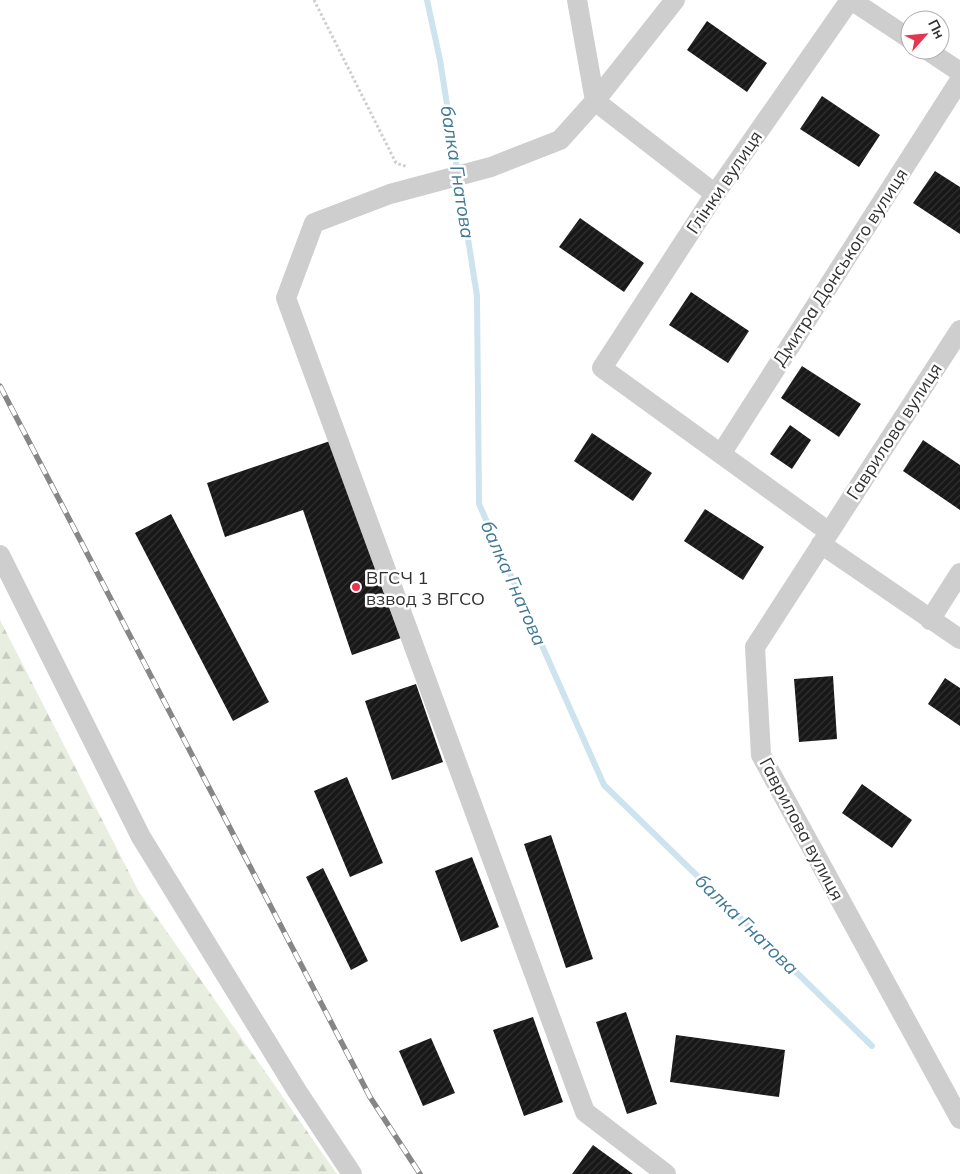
<svg xmlns="http://www.w3.org/2000/svg" width="960" height="1174" font-family="Mulish,sans-serif">
  <style>
    .forest { fill: url(#forest-firs) }
    .lines { fill: none; stroke-linecap: round; stroke-linejoin: round }
    .stream { stroke: #cde3ed; stroke-width: 6 }
    .building { fill: url(#building-hatch) }
    .path { stroke: #cecece; stroke-width: 3; stroke-dasharray: 2.5 2.5; stroke-linecap: butt }
    .minor { stroke: #cecece; stroke-width: 20 }
    .rail-casing { stroke: #868686; stroke-width: 5.5 }
    .rail { stroke: #fff; stroke-width: 4; stroke-dasharray: 11; stroke-linecap: butt }
    .poi-dot { fill: #e4374f; stroke: #fff; stroke-width: 2 }
    .labels { text-anchor: middle; dominant-baseline: central; stroke-width: 5; stroke-linejoin: round; paint-order: stroke }
    .street-label { font-size: 18px; fill: #313131; stroke: #fff }
    .poi-label { font-size: 18px; fill: #313131; stroke: #fff; text-anchor: start }
    .water-label { font-size: 19px; font-style: italic; fill: #3f7994; stroke: #fff }
  </style>
  <defs>
    <pattern id="forest-firs" width="22" height="20" patternUnits="userSpaceOnUse" patternTransform="scale(1.25)"><rect width="22" height="20" fill="#e8eee0"/><path d="M5 1l3.5 6h-7zM16 11l3.5 6h-7z" fill="#c7cdc1"/></pattern>
    <pattern id="building-hatch" width="6" height="6" patternUnits="userSpaceOnUse" patternTransform="scale(1.25)"><rect width="6" height="6" fill="#181818"/><path d="M-1 1l2-2M0 6l6-6M5 7l2-2" fill="none" stroke="#313131"/></pattern>
  </defs>
  <rect width="100%" height="100%" fill="#fff"/>
  <path class="forest" d="M0,620l139,272 198,282h-337z"/>
  <g class="lines">
    <path class="stream" d="M427,0l13,60 37,236 2,208 125,281 268,261"/>
  </g>
  <path class="building" d="M707,21l60,42 -20,29 -60,-42z
    M822,96l58,39 -21,32 -59,-38z
    M935,171l25,16v47l-47,-31z
    M580,218l64,45 -20,29 -65,-45z
    M691,292l58,39 -21,32 -59,-38z
    M802,366l59,38 -22,33 -58,-39z
    M790,425l21,15 -19,29 -22,-15z
    M592,433l60,40 -19,28 -59,-40z
    M333,440l68,198 -49,17 -49,-145 -78,27 -18,-54z
    M923,440l37,25v45l-57,-39z
    M705,509l59,38 -21,33 -59,-39z
    M171,514l98,188 -36,19 -98,-188z
    M833,676l4,63 -38,3 -5,-63z
    M945,678l15,10v38l-32,-22z
    M416,684l27,78 -51,18 -27,-79z
    M347,777l36,86 -33,14 -36,-86z
    M862,784l50,36 -20,28 -50,-35z
    M551,835l42,124 -27,9 -42,-124z
    M472,857l27,70 -38,15 -26,-71z
    M323,868l45,93 -17,9 -45,-93z
    M626,1012l31,92 -30,10 -31,-92z
    M533,1017l30,85 -39,14 -31,-86z
    M676,1035l109,15 -6,47 -109,-15z
    M431,1038l24,55 -32,13 -24,-55z
    M593,1145l40,29h-61z"/>
  <g class="lines">
    <path class="path" d="M314,0l82,163 12,4"/>
    <path class="minor" d="M577,0l18,101
      M851,0l59,39
      M927,50l33,22
      M595,101l120,93
      M960,330l-205,317 6,108 199,364
      M721,454l239,-374
      M829,532l-227,-164 113,-174 135,-194
      M821,544l139,95
      M0,555l141,282 156,254 55,83
      M930,620l30,-47
      M666,1174l-81,-62 -299,-814 28,-75 76,-29 101,-27 69,-27 35,-39 80,-101"/>
    <defs>
      <path id="rail" d="M0,386l370,711 50,77"/>
    </defs>
    <use href="#rail" class="rail-casing"/>
    <use href="#rail" class="rail"/>
  </g>
  <circle class="poi-dot" cx="356" cy="587" r="5"/>
  <g class="labels">
    <g class="street-label">
      <text transform="translate(724 182) rotate(-56)">Глінки вулиця</text>
      <text transform="translate(840 267) rotate(-57)">Дмитра Донського вулиця</text>
      <text transform="translate(894 431) rotate(-57)">Гаврилова вулиця</text>
      <text transform="translate(802 829) rotate(62)">Гаврилова вулиця</text>
    </g>
    <g class="poi-label">
      <text x="366" y="577">ВГСЧ 1<tspan x="366" dy="21">взвод 3 ВГСО</tspan></text>
    </g>
    <g class="water-label">
      <text transform="translate(458 172) rotate(81)">балка Гнатова</text>
      <text transform="translate(514 583) rotate(66)">балка Гнатова</text>
      <text transform="translate(747 924) rotate(44)">балка Гнатова</text>
    </g>
  </g>
  <g transform="translate(925 35) rotate(63)"><circle r="24" fill="#ffffff" stroke="#adadad"/>
  <path d="M0-4L9 19L0 12L-9 19Z" fill="#e4374f"/>
  <text y="-8" font-size="14" font-weight="bold" text-anchor="middle" fill="#313131">Пн</text>
  </g>
</svg>
